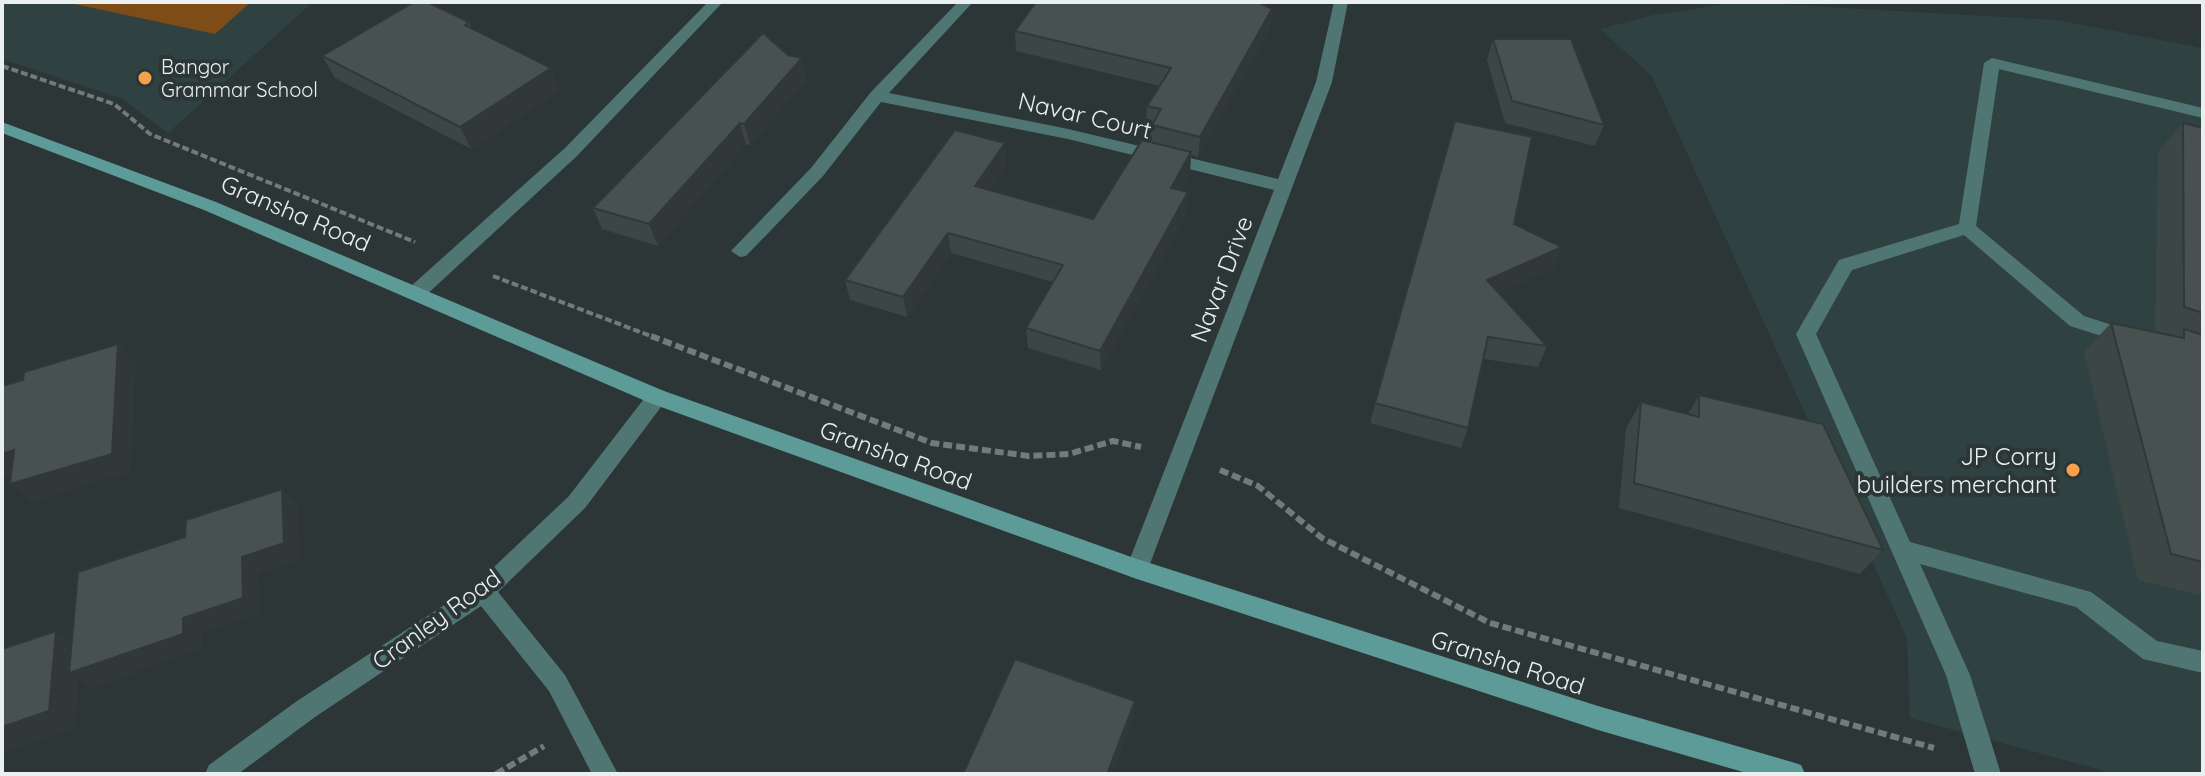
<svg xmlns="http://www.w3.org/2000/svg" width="2205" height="776" font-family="Quicksand,sans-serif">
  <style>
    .built { fill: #2f4241 }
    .green { fill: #7e4c17 }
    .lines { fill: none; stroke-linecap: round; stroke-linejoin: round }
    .path-far1 { stroke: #727a7a; stroke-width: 4; stroke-dasharray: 7 3; stroke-linecap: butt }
    .path { stroke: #727a7a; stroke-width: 6; stroke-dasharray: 9 4; stroke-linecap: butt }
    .lane { fill: #507674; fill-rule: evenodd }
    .street { fill: #507674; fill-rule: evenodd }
    .secondary { fill: #5d9b98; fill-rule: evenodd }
    .wall { fill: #3c4645 }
    .shaded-wall { fill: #313938 }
    .building { fill: #465150; stroke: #313938; stroke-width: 2 }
    .poi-dot { fill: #f8a14a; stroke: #2c3636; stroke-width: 3 }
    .labels { text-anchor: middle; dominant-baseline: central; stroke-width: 8; stroke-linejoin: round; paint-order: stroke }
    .far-poi-label { font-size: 20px; fill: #e9f0ef; stroke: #2c3636; text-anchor: start }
    .street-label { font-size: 24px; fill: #e9f0ef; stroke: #2c3636 }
    .poi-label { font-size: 24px; fill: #e9f0ef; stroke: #2c3636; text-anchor: end }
  </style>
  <rect width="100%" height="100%" fill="#2c3636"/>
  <path class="built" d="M2,2h311l-145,131 -47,-35 -119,-39z
    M1739,2l318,18 146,28v726h-87l-206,-56 -3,-80 -255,-562 -52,-47 54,-14z"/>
  <path class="green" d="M65,2h186l-36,32z"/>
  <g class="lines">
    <path class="path-far1" d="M2,66l112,38 36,30 265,108
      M493,276l163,62"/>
    <path class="path" d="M651,336l281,107 97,13 40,-2 44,-13 28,6
      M1220,470l38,16 64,52 168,85 444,125
      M496,774l48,-28"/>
    <path class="lane" d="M708,2h15l-146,154 -153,141h-14l-2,-5 2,-5 155,-139z
      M1992,58l211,50v10l-204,-49 -23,157 108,90 53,17 3,5 -3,5 -7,2 -60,-19 -106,-91 -112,35 -36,64 94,208 181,50 66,49 46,10v22l-60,-14 -67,-52 -156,-43 50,111 31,99h-26l-29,-99 -150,-341 43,-74 120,-36 25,-161z"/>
    <path class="street" d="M958,2h15l-84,91 179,36 210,50 38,-97 18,-80h14l-16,80 -184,487 -3,7 -8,3 -8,-3 -3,-7 148,-379 -206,-51 -187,-37 -58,74 -77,80 -6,1 -9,-6 80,-83 60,-76z
      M657,389l7,2 3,6 -3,6 -79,105 -87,84 67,83 53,99h-26l-43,-83 -68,-85 -166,111 -77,57h-33l4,-9 88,-64 178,-116 94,-89 81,-105z"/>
    <path class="secondary" d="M2,122l214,80 448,189 473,168 461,147 194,56 9,3 4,9h-55l-152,-44 -461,-151 -487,-176 -446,-193 -202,-77z"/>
  </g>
  <path class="wall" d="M1272,9l-2,20 -72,128 -7,-2 -1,17 -10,18 7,23 -86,157 -73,-22 -2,-20 27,-46 -102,-29 -44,64 -57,-17 -5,-20 162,-117 -18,27 104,29 58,-77v-15l-5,-1 1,-20 13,-20 -144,-35 -1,-20z
    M469,22l3,6 88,62 -89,59 -136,-71 -13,-22z
    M1493,39l111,86 -9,21 -90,-23 -18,-63z
    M807,80l-57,65 -4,-1 -88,102 -56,-17 -9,-21z
    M1455,121l59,103 40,44 -56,25 49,53 -9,21 -54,-8 -16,69 -7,20 -91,-25z
    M2183,123l20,5v468l-65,-16 -54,-228 27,-29 44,9 3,-180z
    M1699,395l184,155 -23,24 -241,-66 7,-80 15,-26 47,12z"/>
  <path class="shaded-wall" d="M1272,9l-2,20 -72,128 2,-20z
    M802,58l5,22 -57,65 -6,-21z
    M551,68l9,22 -89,59 -11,-22z
    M740,123l6,21 -88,102 -9,-22z
    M1005,143l2,20 -29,44 -3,-21z
    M1191,152l-1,20 -20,36 1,-20z
    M1188,192l-1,21 -86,157 -1,-19z
    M948,233l3,20 -44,64 -4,-20z
    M1562,247l-8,21 -74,34 7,-22z
    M118,344l18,19 -5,109 -99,30 -22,-18z
    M14,450l22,18 -34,10v-24z
    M282,489l16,16 2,54 -41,14 1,40 -58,20v16l-111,39 -12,-8 -4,48 -73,25v-26l54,-96 26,18 160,-92z
    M1135,701l-1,17 -21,56h-6z"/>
  <path class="building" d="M414,2h13l42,20 -4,3 86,43 -91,59 -138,-71z
    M1036,2h222l14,7 -72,128 -48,-12 9,-16 -14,-3 24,-38 -156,-37z
    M763,33l25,22 14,3 -58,66 -4,-1 -91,101 -56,-16z
    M1493,39h78l33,86 -92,-24z
    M1455,121l77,16 -18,87 48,23 -75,33 60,66 -59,-9 -20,91 -93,-25z
    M2183,123l20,5v185l-19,-6z
    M955,130l50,13 -30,43 118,33 49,-79 49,12 -20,36 17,4 -88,159 -74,-23 37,-63 -115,-32 -45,64 -58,-17z
    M2111,323l73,15v-9l19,6v227l-32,-8z
    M118,344l-6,110 -102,30 4,-34 -12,4v-68l21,-6 1,-8z
    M1699,395l124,29 60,126 -249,-67 7,-81 58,15z
    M282,489l2,54 -42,14 1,41 -60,20v16l-114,39 9,-101 107,-35 1,-17z
    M56,631l-7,80 -47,16v-78z
    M1015,659l120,42 -28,73h-144z"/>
  <g class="poi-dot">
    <circle cx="145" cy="78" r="8"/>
    <circle cx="2073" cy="470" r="8"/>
  </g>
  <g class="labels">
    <g class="far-poi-label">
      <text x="161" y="66">Bangor<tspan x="161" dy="23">Grammar School</tspan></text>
    </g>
    <g class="street-label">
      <text transform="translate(1085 115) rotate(13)">Navar Court</text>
      <text transform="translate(296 213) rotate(23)">Gransha Road</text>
      <text transform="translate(1221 279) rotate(-69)">Navar Drive</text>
      <text transform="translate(896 455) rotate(20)">Gransha Road</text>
      <text transform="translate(436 619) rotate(-36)">Cranley Road</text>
      <text transform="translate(1508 662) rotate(18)">Gransha Road</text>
    </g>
    <g class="poi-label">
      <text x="2057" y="456">JP Corry<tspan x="2057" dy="28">builders merchant</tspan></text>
    </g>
  </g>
  <rect width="2205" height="776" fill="none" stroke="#e9f0ef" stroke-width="8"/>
</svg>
